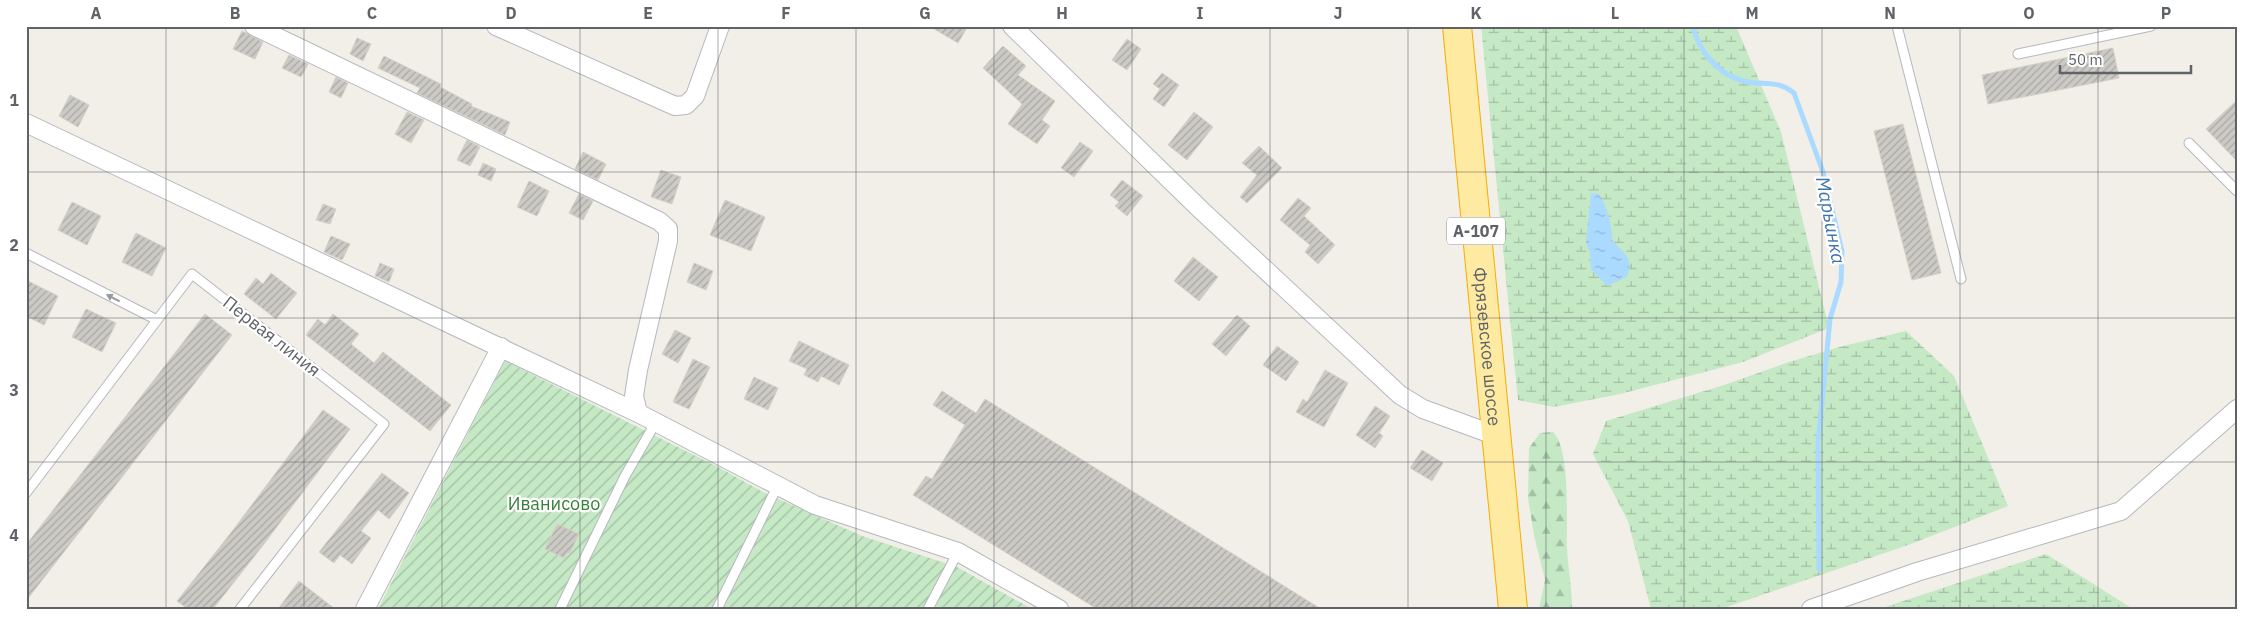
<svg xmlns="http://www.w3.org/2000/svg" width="2263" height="635" font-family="'IBM Plex Sans',sans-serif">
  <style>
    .forest { fill: url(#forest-firs) }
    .wetland { fill: url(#wetland-marsh) }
    .garden { fill: url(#garden-furrows) }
    .water { fill: url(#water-ripples) }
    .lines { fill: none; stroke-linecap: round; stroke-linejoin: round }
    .stream { stroke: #aadaff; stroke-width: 5 }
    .building { fill: url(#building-hatch); stroke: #d6d1c6 }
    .service-casing { stroke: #b5b8bc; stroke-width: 11 }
    .minor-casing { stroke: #b5b8bc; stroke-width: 20 }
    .trunk-casing { stroke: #f9ab00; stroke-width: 30 }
    .service { stroke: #fff; stroke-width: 9 }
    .minor { stroke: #fff; stroke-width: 18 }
    .trunk { stroke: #feeaa1; stroke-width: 28 }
    .oneway { fill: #979a9d }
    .grid { fill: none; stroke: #5f6368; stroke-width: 1; stroke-opacity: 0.55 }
    .labels { text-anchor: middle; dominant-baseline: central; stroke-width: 4.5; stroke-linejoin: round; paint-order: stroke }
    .shield { fill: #fff; stroke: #8f9295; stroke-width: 1 }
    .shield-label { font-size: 16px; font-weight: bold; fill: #5f6368 }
    .street-label { font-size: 18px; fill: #5f6368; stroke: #fff }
    .park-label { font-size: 18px; fill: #348238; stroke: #fff }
    .water-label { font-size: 19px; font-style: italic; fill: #4174aa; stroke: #fff }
    .neatline { fill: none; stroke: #5f6368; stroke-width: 2 }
    .grid-label { font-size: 16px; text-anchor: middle; font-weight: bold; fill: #5f6368 }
  </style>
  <defs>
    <pattern id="forest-firs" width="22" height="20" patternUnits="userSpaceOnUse" patternTransform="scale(1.25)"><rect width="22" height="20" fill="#c5e8c5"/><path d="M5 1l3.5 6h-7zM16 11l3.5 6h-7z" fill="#a3c0a4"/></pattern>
    <pattern id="wetland-marsh" width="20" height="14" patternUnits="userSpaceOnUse" patternTransform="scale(1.25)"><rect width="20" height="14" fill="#c5e8c5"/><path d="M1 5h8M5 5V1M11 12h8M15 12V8" fill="none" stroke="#a3c0a4"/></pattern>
    <pattern id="garden-furrows" width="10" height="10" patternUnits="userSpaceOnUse" patternTransform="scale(1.25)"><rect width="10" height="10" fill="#c5e8c5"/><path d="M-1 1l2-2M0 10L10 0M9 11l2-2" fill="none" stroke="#a3c0a4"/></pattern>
    <pattern id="water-ripples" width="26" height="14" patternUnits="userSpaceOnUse" patternTransform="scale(1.25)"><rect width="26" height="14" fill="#aadaff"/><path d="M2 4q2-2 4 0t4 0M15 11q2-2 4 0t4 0" fill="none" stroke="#8eb4d2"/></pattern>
    <pattern id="building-hatch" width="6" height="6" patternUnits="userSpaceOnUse" patternTransform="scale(1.25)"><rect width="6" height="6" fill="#cccac5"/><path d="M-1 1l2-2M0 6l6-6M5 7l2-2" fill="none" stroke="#a9a8a4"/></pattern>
  </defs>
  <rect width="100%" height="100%" fill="#f1efe8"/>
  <path class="forest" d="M1553,432c18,18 13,88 14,116 1,20 5,40 5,61h-33l6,-29 -11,-45 -6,-37 1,-50 11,-15z"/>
  <path class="wetland" d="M1481,26h255l45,106 48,196 -86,34 -123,32 -66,13 -36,-7z
    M1906,331l48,45 54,130 -97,38 -190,65h-70l-23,-88 -35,-67 13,-33 118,-36 62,-22 53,-16z
    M2046,554l87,55h-254z"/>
  <path class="garden" d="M505,361l213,106 47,26 97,43 95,31 75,42h-654z"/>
  <path class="water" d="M1591,193l8,1c9,15 13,29 13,46 11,13 23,18 15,37l-20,9 -16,-17 -1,-15 -4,-12z"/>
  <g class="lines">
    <path class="stream" d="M1693,26c5,25 25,48 50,55 20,5 34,-2 51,12l29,79 19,79 -1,31 -11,37 -12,125 1,126"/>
  </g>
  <path class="building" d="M929,26h39l-10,17z
    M242,31l21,11 -8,17 -22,-10z
    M357,38l14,6 -8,17 -13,-7z
    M1127,39l14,10 -14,21 -15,-10z
    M1003,46l23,20 -8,9 37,26 -13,19 8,6 -13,18 -29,-20 14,-20 -39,-36z
    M2113,48l6,30 -131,26 -6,-29z
    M289,55l19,9 -7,13 -19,-9z
    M384,56l57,28 -1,3 32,17 -1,2 39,16 -5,13 -88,-42 3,-5 -42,-20z
    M1162,73l17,12 -15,22 -11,-8 7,-10 -7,-5z
    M336,77l12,6 -7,15 -12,-6z
    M70,95l19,10 -11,22 -19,-11z
    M2237,100v61l-31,-32z
    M407,112l17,8 -13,23 -16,-9z
    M1194,112l19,15 -26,33 -19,-15z
    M1903,124l38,149 -29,7 -38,-149z
    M467,140l13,7 -10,19 -13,-6z
    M1080,142l13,9 -19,26 -13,-9z
    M1259,146l23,22 -35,35 -7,-6 17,-22 -15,-12z
    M583,152l23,12 -8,16 -23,-11z
    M483,163l13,6 -5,12 -13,-6z
    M661,170l20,7 -9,27 -21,-7z
    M1122,180l21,16 -16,20 -12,-10 4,-4 -9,-7z
    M529,181l20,10 -12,25 -20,-9z
    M579,194l14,7 -10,19 -14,-7z
    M1298,198l13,10 -7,8 31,29 -17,19 -13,-12 5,-7 -30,-25z
    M725,200l40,17 -14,34 -41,-16z
    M72,202l29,14 -14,29 -29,-15z
    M323,204l13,5 -6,15 -14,-4z
    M136,233l30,15 -14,28 -30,-14z
    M331,236l19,8 -8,16 -18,-8z
    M1193,257l25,20 -19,24 -25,-20z
    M380,263l14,6 -5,13 -14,-6z
    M694,263l19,8 -7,19 -19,-8z
    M271,273l26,20 -21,26 -32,-25 12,-16 7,6z
    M26,280l32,16 -14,29 -18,-9z
    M86,309l30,14 -14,29 -30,-15z
    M205,314l27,21 -206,266v-56z
    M333,314l26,20 -8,10 23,19 9,-11 68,53 -21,26 -124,-96 12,-16 7,6z
    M1237,315l13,11 -24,30 -14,-12z
    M675,330l16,8 -13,25 -16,-9z
    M799,341l50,24 -10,20 -18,-9 -3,6 -14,-7 3,-6 -18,-8z
    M1277,346l22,16 -13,19 -23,-16z
    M693,359l17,8 -21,42 -16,-7z
    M1325,370l23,13 -24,44 -28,-15 7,-13 4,3z
    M754,377l24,11 -10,22 -24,-11z
    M942,391l34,22 9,-14 336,210h-224l-184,-114 13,-19 6,3 33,-54 -32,-20z
    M1375,406l15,10 -11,17 4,3 -8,12 -19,-13z
    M323,410l27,19 -86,115 -51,65h-25l-11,-8 53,-67z
    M1422,450l21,13 -11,18 -22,-13z
    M382,473l27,20 -20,26 -11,-9 -17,21 10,7 -19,26 -12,-9 -6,8 -15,-11z
    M557,524l22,10 -9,19h-3l-3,5 -19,-9z
    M299,581l36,28h-57z"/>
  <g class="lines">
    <defs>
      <path id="service" d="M1897,26l64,253
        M2018,54l133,-28
        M2189,143l48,48
        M26,253l131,67
        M26,493l166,-219 192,150 -144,185
        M560,609l65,-133 31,-54
        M717,609l60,-122
        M928,609l30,-57"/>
      <path id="minor" d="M254,26l405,195 9,8v12l-30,129 -4,26 4,17
        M496,26l179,80 11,-1 9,-9 25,-70
        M1012,26l189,184 199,185 23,14 74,27
        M26,123l612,290 177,92 143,47 101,57
        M365,609l136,-262
        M1811,609l106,-37 204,-61 116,-102"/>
      <g id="trunk">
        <path id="s1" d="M1457,26l56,583"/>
      </g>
    </defs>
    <use href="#service" class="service-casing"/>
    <use href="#minor" class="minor-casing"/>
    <use href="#trunk" class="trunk-casing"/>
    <use href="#service" class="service"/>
    <use href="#minor" class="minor"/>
    <use href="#trunk" class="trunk"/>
  </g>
  <defs><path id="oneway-solid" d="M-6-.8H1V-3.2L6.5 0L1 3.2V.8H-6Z" transform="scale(1.25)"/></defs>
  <use class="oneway" href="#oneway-solid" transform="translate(113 298) rotate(-153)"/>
  <path class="grid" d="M166,26v583M304,26v583M442,26v583M580,26v583M718,26v583M856,26v583M994,26v583M1132,26v583M1270,26v583M1408,26v583M1546,26v583M1684,26v583M1822,26v583M1960,26v583M2098,26v583M26,172h2211M26,318h2211M26,462h2211"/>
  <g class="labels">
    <rect class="shield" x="1447" y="217.5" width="58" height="27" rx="4"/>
    <g class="shield-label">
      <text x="1476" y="231">А-107</text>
    </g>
    <g class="street-label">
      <text transform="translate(272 336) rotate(38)">Первая линия</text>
      <text stroke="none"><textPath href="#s1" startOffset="322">Фрязевское шоссе</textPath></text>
    </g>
    <g class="park-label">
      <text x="554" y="503">Иванисово</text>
    </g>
    <g class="water-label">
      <text transform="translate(1831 220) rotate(79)">Марьинка</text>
    </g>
  </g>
  <rect width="2263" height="635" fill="none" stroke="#ffffff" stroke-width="55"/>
  <path d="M2060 65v8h131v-8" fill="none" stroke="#5f6368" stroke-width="2.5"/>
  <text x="2068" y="65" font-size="15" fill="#5f6368" stroke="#ffffff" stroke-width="4" paint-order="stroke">50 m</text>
  <rect x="28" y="28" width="2208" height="580" class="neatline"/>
  <g class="grid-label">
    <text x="96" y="19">A</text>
    <text x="235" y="19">B</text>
    <text x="372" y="19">C</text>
    <text x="511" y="19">D</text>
    <text x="648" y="19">E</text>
    <text x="786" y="19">F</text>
    <text x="925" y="19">G</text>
    <text x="1062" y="19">H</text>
    <text x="1200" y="19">I</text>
    <text x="1338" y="19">J</text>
    <text x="1476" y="19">K</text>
    <text x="1615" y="19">L</text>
    <text x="1752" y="19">M</text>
    <text x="1890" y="19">N</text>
    <text x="2029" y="19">O</text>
    <text x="2166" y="19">P</text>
    <text x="14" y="106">1</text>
    <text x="14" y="251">2</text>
    <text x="14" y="396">3</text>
    <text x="14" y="541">4</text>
  </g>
</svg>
